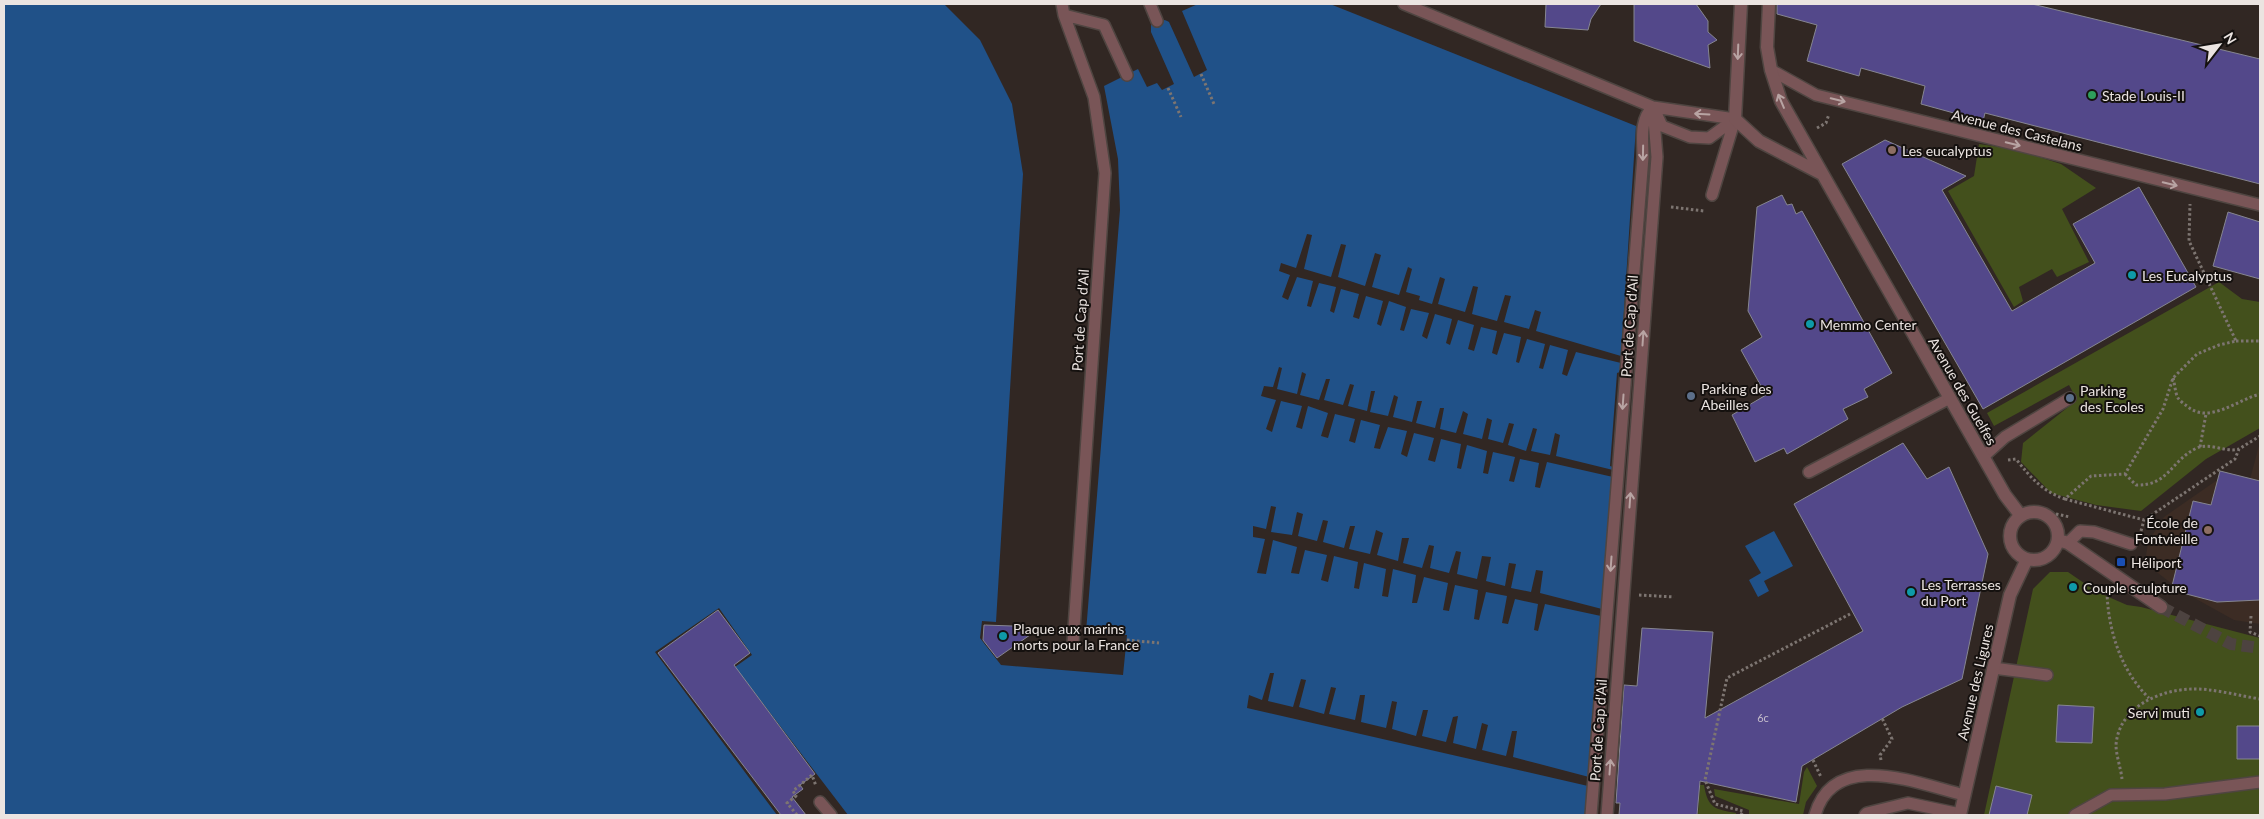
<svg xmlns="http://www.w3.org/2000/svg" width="2264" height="819" font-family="Lato,sans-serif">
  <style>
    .built { fill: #3c2c24 }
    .green { fill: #43501c }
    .water { fill: #205188 }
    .pier { fill: #312723 }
    .building { fill: #53488a; stroke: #868691 }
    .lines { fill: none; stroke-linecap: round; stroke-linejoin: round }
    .minor-tunnel { stroke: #4d4340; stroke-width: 12; stroke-dasharray: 12 6; stroke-linecap: butt }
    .service-casing { stroke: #4f4541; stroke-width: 14 }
    .minor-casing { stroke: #4f4541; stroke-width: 15 }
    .path { stroke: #7d7571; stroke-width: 3; stroke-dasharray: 2.5 2.5; stroke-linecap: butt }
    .service { stroke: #795557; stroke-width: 11 }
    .minor { stroke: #795557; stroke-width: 12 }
    .oneway { stroke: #b8a4a3 }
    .leisure-dot { fill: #2e9e5b; stroke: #15110f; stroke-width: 2 }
    .education-dot { fill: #8d6e63; stroke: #15110f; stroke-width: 2 }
    .culture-dot { fill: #0f9aa8; stroke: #15110f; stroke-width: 2 }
    .service-dot { fill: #5c6f8a; stroke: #15110f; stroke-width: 2 }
    .transit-dot { fill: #1a4fb4; stroke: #15110f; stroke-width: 2 }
    .labels { text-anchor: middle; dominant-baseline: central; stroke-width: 4; stroke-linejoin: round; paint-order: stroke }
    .number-label { font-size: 11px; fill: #c5bdcb }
    .poi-label { font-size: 14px; fill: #ebe4e1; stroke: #15110f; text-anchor: start }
    .street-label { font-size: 14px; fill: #ebe4e1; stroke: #15110f }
  </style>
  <rect width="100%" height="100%" fill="#312723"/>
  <path class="built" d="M2260,442v182l-26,-4 -54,-30 -35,-27 3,-21 16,-25 59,-41 27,3z"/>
  <path class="green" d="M1979,144l35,5 47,15 35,24 -34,21 27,53 -32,15 -5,-8 -33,18 4,14 -9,6 -66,-116 26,-15z
    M2219,282l23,17 18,3v126l-54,31 -65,52 -45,-6 -45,-12 -30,-31 2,-19 54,-43 -8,-15 -75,41 -7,-13z
    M2050,572h18l29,20 30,13 14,2 119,31v177h-276l49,-226z
    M1807,767l10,19 -11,16 -3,13h-54v-5l-34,-14 -1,-7 85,15 5,-32z
    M1700,785h4c4,24 11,24 32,28v2h-38z"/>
  <path class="water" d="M4,4h940l36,36 32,64 11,70 -27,448 -14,-1 -2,17 21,27 122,10 4,-40 -41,-3 34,-422 -2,-51 -14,-73 34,-17 9,18 10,-4 5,7 12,-6 -23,-52v-7c6,-5 11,-7 18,-3l25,55 13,-7 -25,-59 16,-7h132l306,122 -15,230 -1,16 -3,1 -7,93 3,1v10l-27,338h-738l-113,-148 17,-12 -33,-47 -64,44 122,163h-773z
    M1774,531l19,35 -29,15 5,10 -11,6 -9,-17 12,-7 -16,-27z"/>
  <path class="pier" d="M1307,234l5,1 -8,34 27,8 10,-33 5,1 -8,32 27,9 10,-33 6,2 -9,32 27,8 9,-28 4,2 -6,23 14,4 -1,4 13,4 8,-27 5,2 -7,25 27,8 8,-26 5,1 -6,27 25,7 8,-26 6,1 -7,26 25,7 6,-19 6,2 -5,19 85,25v7l-45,-11 -9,24 -5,-2 6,-24 -18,-5 -7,24 -4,-1 6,-24 -18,-5 -8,24 -3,-1 5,-25 -17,-4 -7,22 -5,-2 5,-22 -16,-4 -7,24 -6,-2 6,-24 -16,-5 -8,25 -4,-2 6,-24 -17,-5 -8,25 -5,-3 7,-23 -18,-4 -7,22 -4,-1 6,-23 -17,-6 -8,25 -4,-2 6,-23 -17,-5 -7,23 -6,-2 6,-23 -18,-5 -7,24 -4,-2 6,-24 -17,-4 -8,24 -4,-1 6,-25 -16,-4 -9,23 -6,-3 8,-22 -11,-4 2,-8 15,5z
    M1279,367l3,1 -5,21 20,5 5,-22 4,2 -6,21 19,5 7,-21h4l-6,21 19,5 7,-21 4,1 -6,21 19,5 4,-20h4l-5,21 18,4 6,-21 4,2 -5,20 19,5 5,-21h5l-6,22 19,5 5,-20h4l-4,21 16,4 7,-22 5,3 -5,20 19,5 5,-21 5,2 -4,19 15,4 6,-20 5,1 -6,21 18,6 7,-23 4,1 -6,22 19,4 5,-22 5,2 -4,21 57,14v7l-66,-15 -7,26 -5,-1 4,-24 -19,-4 -6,23 -5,-1 6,-24 -22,-5 -5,22 -5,-1 4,-22 -20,-6 -6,24 -4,-1 4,-24 -20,-5 -6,23 -7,-2 6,-22 -20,-5 -7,24 -6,-3 6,-23 -19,-4 -8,22 -6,-1 6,-23 -19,-5 -6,23 -6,-2 6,-22 -20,-5 -7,24 -7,-2 7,-23 -20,-7 -6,23 -6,-2 6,-21 -21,-5 -9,31 -6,-3 10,-29 -15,-4 3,-10 9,1z
    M1271,506l5,1 -5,25 21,3 5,-23 6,2 -5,22 19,5 6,-21 5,1 -5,21 21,6 6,-22h5l-6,23 21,5 6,-24 7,3 -6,22 21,6 4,-23h7l-6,25 19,5 7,-23 5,1 -4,22 19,5 7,-22 5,1 -4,22 20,5 5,-23 9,1 -5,24 19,5 4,-23 7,1 -5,24 20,4 5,-22 7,1 -3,22 62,16 -1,7 -56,-12 -7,27 -4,-1 4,-26 -23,-5 -7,25 -6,-1 5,-27 -21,-4 -7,28 -5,-1 4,-29 -23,-5 -6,26 -6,-1 5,-27 -24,-6 -7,26h-5l4,-28 -23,-6 -5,28 -6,-1 4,-27 -22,-6 -5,26 -5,-1 4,-26 -24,-6 -6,26 -7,-2 6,-25 -22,-5 -6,24 -8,-1 6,-26 -24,-7 -7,34 -9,-1 8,-34 -12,-2v-11l13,3z
    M1270,673h4l-6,28 25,6 8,-28 5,1 -7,27 25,7 7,-27 5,1 -7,26 26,6 5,-25h5l-4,27 25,6 6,-27 5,1 -5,27 24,7 7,-26h5l-6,26 24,6 7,-25 5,-1 -5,27 23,6 6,-26 6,2 -6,25 24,6 6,-25h5l-4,26 76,20 -1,9 -341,-78 2,-13 13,5z"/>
  <path class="building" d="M1546,4h55l-10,15 -3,11 -43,-3z
    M1634,4h62l12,17v11l9,8 -9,5 2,23 -76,-27z
    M1777,4h255l228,55v125l-275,-71 -2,8 -62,-17 4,-18 -64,-18 -2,8 -52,-15 10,-36 -40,-11z
    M1885,140l81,36 -24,14 70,121 83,-48 -22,-39 66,-37 57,100 -213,122 -141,-245z
    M1782,195l5,10 5,-1 4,10 6,-3 90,162 -28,16 4,8 -25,12 5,10 -61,35 -3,-6 -29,14 -23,-47 34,-20 -25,-45 21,-13 -14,-26 9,-104z
    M2228,212l32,10v57l-47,-13z
    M1903,443l24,36 22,-12 39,87 -26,125 -60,28 -100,59 -6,36 -96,-21 -3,34h-78l1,-12h-4l8,-118 13,1 5,-58 71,4 -8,86 158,-87 -69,-127z
    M2220,471l40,10v119l-43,2 -46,-12 22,-89 18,4z
    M718,610l32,43 -16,12 81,109 -15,11 3,4 -11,8 14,18h-25l-123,-162z
    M984,625l29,1 27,2 -43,30 -14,-18z
    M2058,705l36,2 -2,36 -36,-1z
    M2237,726h23v33h-23z
    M1996,786l36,9 -5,20h-38z"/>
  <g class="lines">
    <path class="minor-tunnel" d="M2161,607l70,37 29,4"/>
    <defs>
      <path id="service" d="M1062,4l2,11 30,82 11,76 -32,470
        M1150,4l7,17
        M1404,4l249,103 82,12 -26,19 -19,-1 -28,-11 -6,-13
        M1064,15l40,10 23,50
        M1771,70l45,25 444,110
        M1712,195l23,-76
        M1984,456l21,-19 65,-39
        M1809,472l141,-74
        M2068,543l12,-12 14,1 37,12
        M1993,668l54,7
        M820,802l11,13
        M1591,815l52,-658c0,-17 -4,-37 10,-50
        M1607,815l50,-658 -4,-50
        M1815,815c19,-67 103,-31 149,-20
        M1865,815l2,-2 41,-10 52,11
        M2075,815l36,-20 54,-1 95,-12"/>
      <path id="minor" d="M1741,4l-6,115 24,22 63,33
        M1769,4l-2,43 4,23 10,31 224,394 16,21
        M2010 536a24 24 0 1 1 48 0a24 24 0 1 1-48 0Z
        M2058,540l10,3 93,64
        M1960,815l50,-220 17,-36"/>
    </defs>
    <use href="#service" class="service-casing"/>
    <use href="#minor" class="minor-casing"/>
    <path class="path" d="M1201,74l13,30
      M1168,88l13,29
      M1817,128l9,-5 3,-9
      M1671,207l33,4
      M2236,341h24
      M2173,378c2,6 2,15 5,20 2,3 6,6 9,8 21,19 50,-6 73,-12
      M2200,447l6,-33
      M2008,460l8,-1c15,19 26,32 49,40l26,-23 34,-2 38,-65 10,-31 24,-24 22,-9 17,-4 -47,-100 1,-37
      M2125,474l11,11c33,1 35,-25 61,-37 13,-6 29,5 42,1
      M2065,499l79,21 91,-61 4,-10 21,-13
      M2056,514l14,3
      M2141,531l3,-11
      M2107,592c1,38 14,79 42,106
      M1639,595l35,2
      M2251,616l-1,16 10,4
      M1127,640l32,3
      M1813,760l8,17
      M1881,760l-1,-5 12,-16 -10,-21
      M2122,779c-1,-10 -6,-24 -6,-34 3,-38 43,-55 76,-56 18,-1 49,7 68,10
      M797,815l-10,-12 9,-7 -3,-5 19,-16 4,11
      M1741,815l2,-4 -28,-7 -10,-24 22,-102 123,-64"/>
    <use href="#service" class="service"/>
    <use href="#minor" class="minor"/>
  </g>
  <defs><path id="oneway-shaft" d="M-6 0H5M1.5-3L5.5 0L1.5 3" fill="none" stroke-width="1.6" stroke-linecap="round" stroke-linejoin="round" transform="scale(1.25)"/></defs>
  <g class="oneway">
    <use href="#oneway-shaft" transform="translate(1738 52) rotate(92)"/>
    <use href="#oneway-shaft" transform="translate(1838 100) rotate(14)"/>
    <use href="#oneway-shaft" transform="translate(1781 101) rotate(-113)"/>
    <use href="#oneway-shaft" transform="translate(1702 114) rotate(-177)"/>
    <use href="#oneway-shaft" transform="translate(2013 144) rotate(14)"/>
    <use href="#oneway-shaft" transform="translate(1643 153) rotate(91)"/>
    <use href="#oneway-shaft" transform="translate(2170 184) rotate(14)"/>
    <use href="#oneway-shaft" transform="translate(1643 338) rotate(-86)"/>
    <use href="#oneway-shaft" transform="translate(1623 402) rotate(94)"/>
    <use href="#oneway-shaft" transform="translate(1630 500) rotate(-86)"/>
    <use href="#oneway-shaft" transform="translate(1611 564) rotate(94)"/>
    <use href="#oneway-shaft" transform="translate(1610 767) rotate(-86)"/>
  </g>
  <circle class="leisure-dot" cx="2092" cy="95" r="5"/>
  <g class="education-dot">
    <circle cx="1892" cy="150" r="5"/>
    <circle cx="2208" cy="530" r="5"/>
  </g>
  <g class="culture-dot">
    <circle cx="2132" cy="275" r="5"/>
    <circle cx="1810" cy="324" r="5"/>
    <circle cx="2073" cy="587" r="5"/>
    <circle cx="1911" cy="592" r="5"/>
    <circle cx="1003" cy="636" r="5"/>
    <circle cx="2200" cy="712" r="5"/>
  </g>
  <g class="service-dot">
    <circle cx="1691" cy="396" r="5"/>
    <circle cx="2070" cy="398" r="5"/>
  </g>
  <rect class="transit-dot" x="2116" y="557" width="10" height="10" rx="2.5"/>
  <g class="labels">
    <g class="number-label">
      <text x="1763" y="717">6c</text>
    </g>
    <g class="poi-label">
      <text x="2102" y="95">Stade Louis-II</text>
      <text x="1902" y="150">Les eucalyptus</text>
      <text x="2142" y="275">Les Eucalyptus</text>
      <text x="1820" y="324">Memmo Center</text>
      <text x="1701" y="388">Parking des<tspan x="1701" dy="16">Abeilles</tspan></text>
      <text x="2080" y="390">Parking<tspan x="2080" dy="16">des Ecoles</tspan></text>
      <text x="2198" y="522" text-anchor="end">École de<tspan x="2198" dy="16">Fontvieille</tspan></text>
      <text x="2131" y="562">Héliport</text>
      <text x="1921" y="584">Les Terrasses<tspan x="1921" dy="16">du Port</tspan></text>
      <text x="2083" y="587">Couple sculpture</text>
      <text x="1013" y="628">Plaque aux marins<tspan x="1013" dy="16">morts pour la France</tspan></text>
      <text x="2190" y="712" text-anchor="end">Servi muti</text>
    </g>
    <g class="street-label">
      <text transform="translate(2017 130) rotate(14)">Avenue des Castelans</text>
      <text transform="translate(1080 320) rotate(-86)">Port de Cap d'Ail</text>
      <text transform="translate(1629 326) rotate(-86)">Port de Cap d'Ail</text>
      <text transform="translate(1963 391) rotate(60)">Avenue des Guelfes</text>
      <text transform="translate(1975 682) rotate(-77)">Avenue des Ligures</text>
      <text transform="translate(1598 730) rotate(-86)">Port de Cap d'Ail</text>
    </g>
  </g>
  <rect width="2264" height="819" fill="none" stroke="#ebe4e1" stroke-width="10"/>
  <g transform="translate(2219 45) rotate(59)" stroke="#15110f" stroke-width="4" paint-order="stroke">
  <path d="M0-4L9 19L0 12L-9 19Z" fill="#ebe4e1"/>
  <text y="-8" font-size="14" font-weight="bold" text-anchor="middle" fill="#ebe4e1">N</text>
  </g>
</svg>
